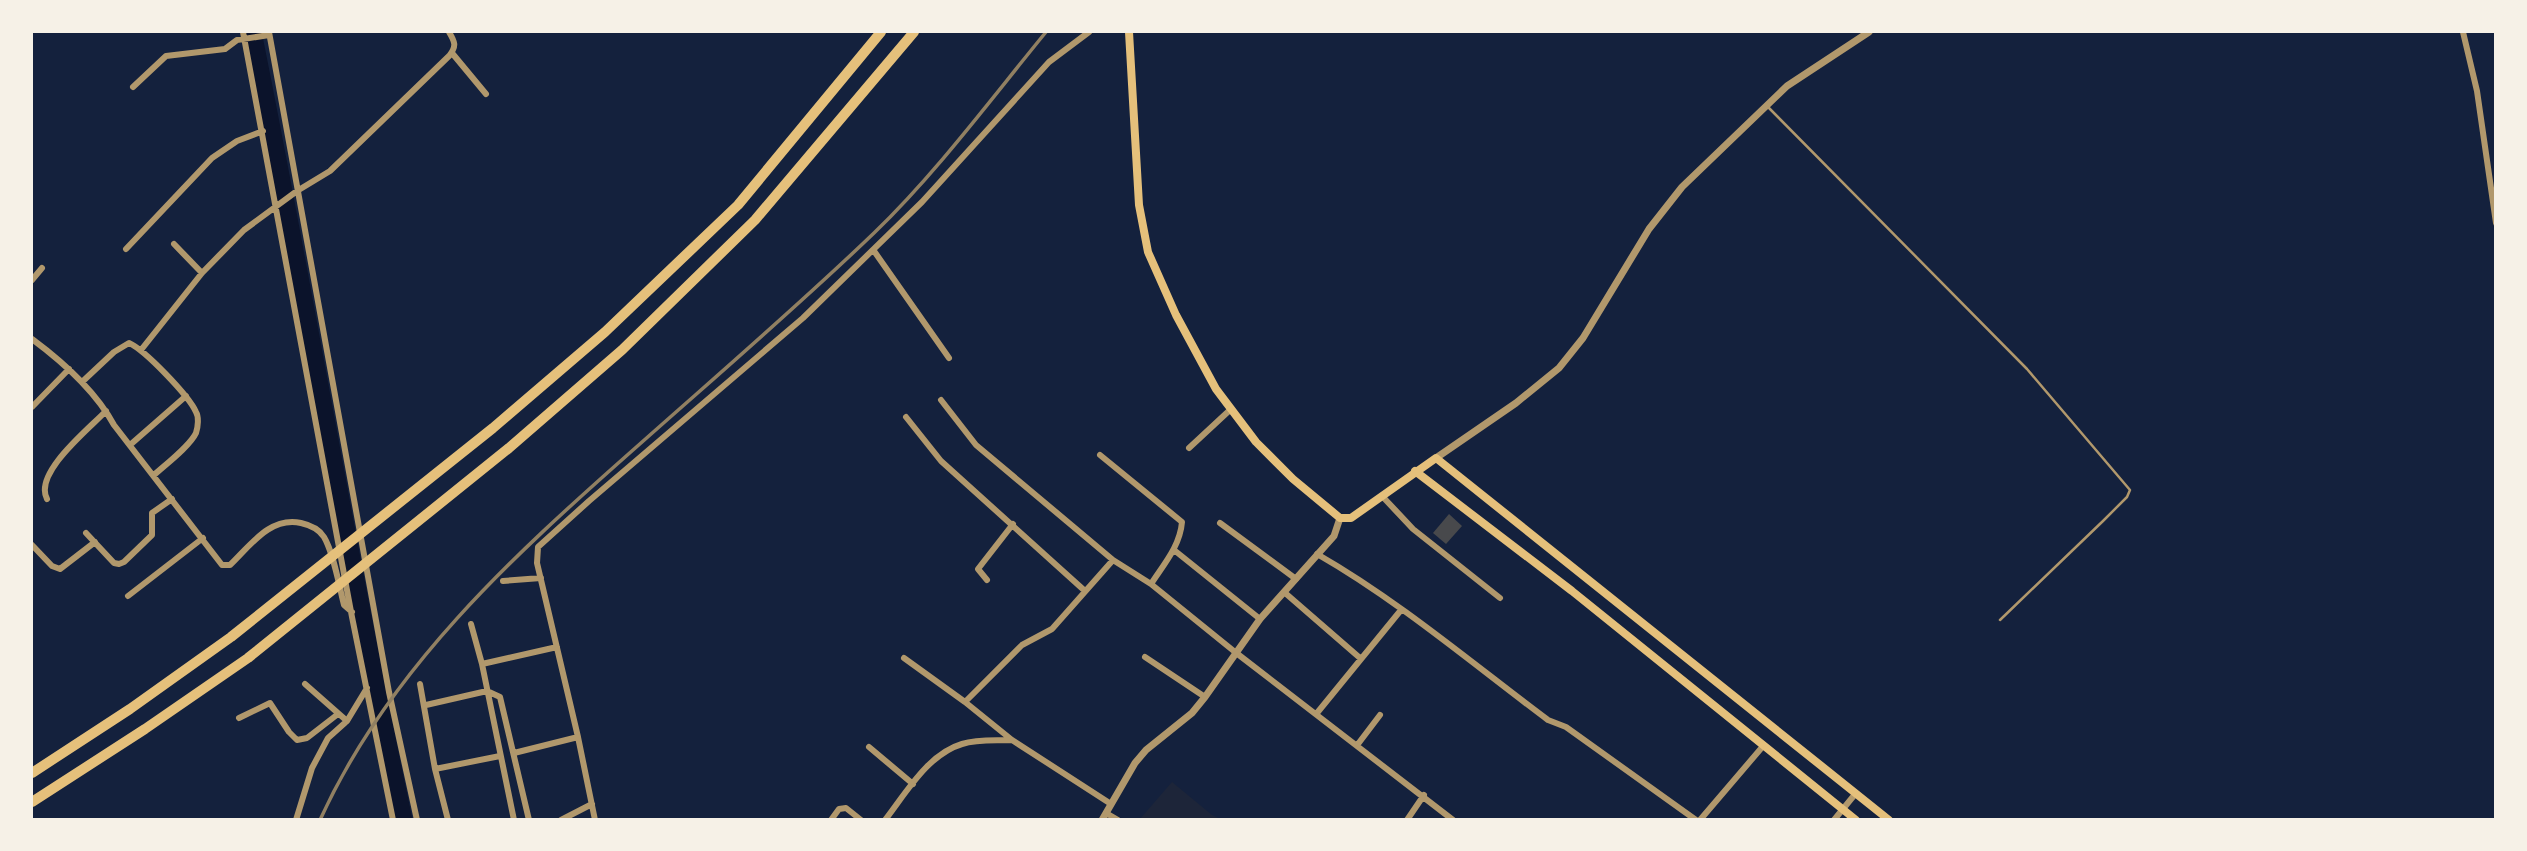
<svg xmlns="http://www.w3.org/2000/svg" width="2527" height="851" font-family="Overpass,sans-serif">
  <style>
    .green { fill: #1d2539 }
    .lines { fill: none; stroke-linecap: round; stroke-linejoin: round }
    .river { stroke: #0b132b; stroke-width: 19 }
    .building { fill: #48494c }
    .service { stroke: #b1986c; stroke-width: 2.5 }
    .minor { stroke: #b1986c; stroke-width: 6 }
    .tertiary { stroke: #b1986c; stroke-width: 7 }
    .secondary { stroke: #e5c07b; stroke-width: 8 }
    .motorway { stroke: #e5c07b; stroke-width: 10 }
    .rail { stroke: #918062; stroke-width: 3.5 }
  </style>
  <rect width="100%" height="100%" fill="#14213d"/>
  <path class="green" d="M1172,782l40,33 8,4h-80z"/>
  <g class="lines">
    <path class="river" d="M252,32c53,262 95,526 151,788"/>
  </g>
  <path class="building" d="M1449,514l13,12 -16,18 -13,-11z"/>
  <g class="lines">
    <path class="service" d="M1768,107l259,262 103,121 -3,7 -24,24 -103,99"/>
    <path class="minor" d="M243,32l109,585 41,203
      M269,32l120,660 28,128
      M2463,32l14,59 19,132
      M452,53l34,41
      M133,87l33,-31 59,-7 12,-9 32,-5
      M174,244l28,29
      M126,249l86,-91 25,-17 26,-10
      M874,251l75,107
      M32,280l10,-12
      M32,339c31,23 63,51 82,86l108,140h8c20,-19 40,-49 71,-42 9,2 18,6 23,14 10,17 15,49 20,68l8,7
      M141,350l61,-77 42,-43 53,-39 33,-20 119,-115c8,-10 6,-14 0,-24
      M82,382l32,-30 15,-9c16,7 60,53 67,69 3,5 2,15 0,21 -6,13 -31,32 -42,42
      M941,400l35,45 137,115 38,24 84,68 218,168
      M32,407l37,-38
      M906,417l35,44 144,130
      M130,445l56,-49
      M1189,448l42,-39
      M1100,455l82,67c-2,24 -18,42 -31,62
      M1382,496l31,33 87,69
      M47,499c-14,-26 43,-71 59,-88
      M1220,523l76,56
      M86,533l28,30 5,1 5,-2 28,-27v-22l20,-14
      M32,545l20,21 8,3 35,-27
      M1174,550l86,69
      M1317,554c82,47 156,110 231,166l18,7 130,93
      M987,580l-9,-11 35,-45
      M503,581l38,-3
      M1284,592l76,66
      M128,596l75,-58
      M471,624l11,40
      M1145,657l60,40
      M904,658l61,44 47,38 99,64
      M305,684l42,37
      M420,684l15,85 13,51
      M965,702l57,-57 30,-16 61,-69
      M426,705l61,-14 13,6 29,123
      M1317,713l84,-103
      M239,718l31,-15 19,29 8,8 10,-2 31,-24
      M1358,744l22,-29
      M869,747l44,37
      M514,753l64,-16
      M435,769l65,-13
      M1106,813l12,7
      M296,820l16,-52 16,-30 19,-17 20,-33
      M514,820l-32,-156 75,-17
      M561,820l31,-16
      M595,820l-17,-83 -41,-174 1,-16 51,-46 214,-183 119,-116 127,-140 40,-30
      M831,820l8,-11 7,-1 15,12
      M885,820c21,-27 43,-66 77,-76 16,-5 34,-3 50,-4
      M1407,820l17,-25
      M1700,820l64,-75
      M1834,820l22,-27"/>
    <path class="tertiary" d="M1436,458l80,-55 43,-35 24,-30 66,-109 33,-42 105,-101 82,-54
      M1102,820l33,-57 11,-13 46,-37 13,-16 55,-78 74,-83 6,-18"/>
    <path class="secondary" d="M1129,32l10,173 9,47 28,63 40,74 40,53 37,37 47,39h11l85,-60 453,362
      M1415,471l157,120 284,229"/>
    <path class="motorway" d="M32,773l98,-64 101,-72 262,-209 112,-96 133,-127 143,-173
      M32,802l113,-73 103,-71 261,-210 113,-98 133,-130 159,-188"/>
    <path class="rail" d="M320,820c68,-150 192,-263 313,-370 81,-72 163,-142 241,-217 63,-61 117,-134 172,-201"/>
  </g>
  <rect width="2527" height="851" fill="none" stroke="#f6f1e7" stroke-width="66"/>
</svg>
